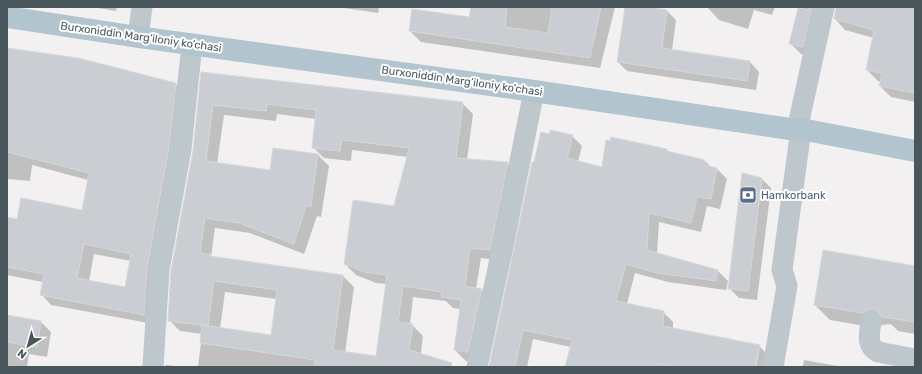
<svg xmlns="http://www.w3.org/2000/svg" width="922" height="374" font-family="Rubik,sans-serif">
  <style>
    .shadow { fill: #0003; fill-rule: evenodd }
    .building { fill: #caced2; stroke: #d5d8db; fill-rule: evenodd }
    .lines { fill: none; stroke-linecap: round; stroke-linejoin: round }
    .minor { stroke: #bdc7cc; stroke-width: 21 }
    .major { stroke: #b2c4cd; stroke-width: 22 }
    .labels { text-anchor: middle; dominant-baseline: central; stroke-width: 4; stroke-linejoin: round; paint-order: stroke }
    .street-label { font-size: 11px; fill: #49575c; stroke: #fff }
    .service-label { font-size: 11px; fill: #4e5e75; stroke: #fff; text-anchor: start }
  </style>
  <rect width="100%" height="100%" fill="#f2f0f1"/>
  <path class="shadow" d="M92,7h25l-1,4z
    M337,7h42l-1,6z
    M472,7h143l-15,61 -179,-26 -11,-11 60,-13z
    M626,7h13l28,4 9,9 -4,31 78,11 9,10 -3,18 -129,-19 -9,-9z
    M707,7h68l-3,8 -18,-5 -6,19 -29,-9z
    M800,7h30l-16,50 -13,-3 -11,-11z
    M836,7h79v95l-24,-5 -11,-11 1,-5h-3l-11,-11 7,-32 -29,-8 -10,-11z
    M7,49l168,35 11,10 -32,230 -103,-19 -10,-11 2,-12 -36,-7v-57l11,2 65,-9 5,-31 -56,-15 -2,16 -23,-2zM94,254l37,7 -5,27 -37,-7z
    M202,73l260,30 11,11 -6,46 40,3 11,11 -18,87 -19,-3 -5,31 5,1 11,10 -14,63 -12,-2 -11,-11 6,-41 -8,-1 -7,-7 -33,-4 -3,27 2,1 11,11 -2,18 24,13h-247l4,-33 -22,-3 -11,-11 25,-169zM277,114l39,5 -3,28 11,11 27,3 1,-11 56,7 -13,50 -50,57 11,11 20,8 11,1 -10,73 -32,-4 9,-66 -11,-11 -132,-19 4,-29 35,5 54,21 13,-38 4,1 8,-51 -11,-11 -45,-6 -2,22 -54,-7 7,-49 52,6zM225,292l52,7 -5,37 -52,-7z
    M572,136l10,10 -4,16 25,7 64,-19 2,3 36,8 7,7 5,1 10,10 -7,30 -13,-3 -6,26 -42,-10 -2,32 61,17 10,10 -2,9 -58,-8 -33,-9 -8,31 36,8 10,10v7l86,17 10,10 -2,11h-11l3,-15h-2l-3,15h-188l5,-20 -38,-8 -6,28h2h-39z
    M743,174l19,5 9,9 -14,112 -18,-2 -10,-10z
    M915,267v67l-17,-3 -6,-6 -3,-1 -7,1 -5,3 -47,-8 -15,-15z
    M7,316l34,6 10,10 -4,25 -18,-3 -2,13h-20z
    M804,360l39,7h-40z
    M166,365l17,2h-18z"/>
  <path class="building" d="M471,7h36l-2,20 43,6 4,-26h49l-11,51 -181,-27 3,-22 57,8z
    M625,7h21l21,3 -5,38 88,13 -3,20 -130,-19z
    M809,7h3l-9,40 -14,-3 9,-36 11,2z
    M836,7h79v86l-36,-7 3,-13 -16,-3 8,-40 -40,-11z
    M7,48l71,10 98,25 -7,64 -22,121 -3,47 -104,-20 4,-21 -37,-7v-50l10,2 4,-21 61,12 7,-37 -82,-21zM84,244l47,10 -6,33 -48,-9z
    M201,72l262,30 -7,56 52,4 -18,88 -20,-2 -5,38 17,3 -14,63 -14,-2 7,-50 -20,-3 1,-5 -39,-6 -5,36 15,2 -4,26 43,13 -1,4h-137l1,-7 -115,-17 2,-18 69,10 6,-45 -63,-9 -6,45 -40,-5 3,-50 22,-120zM267,104l49,6 -4,38 28,3 2,-11 67,8 -15,58 -41,-6 -9,64 21,8 22,3 -11,81 -43,-6 10,-75 -133,-19 1,-1 -11,-2 5,-35 34,5 55,21 12,-38h5l7,-52 -45,-6 -3,22 -64,-9 7,-56 53,6z
    M550,130l23,5 -6,23 35,9 4,-27 4,1 1,-4 56,12v2l38,9 -1,5 13,3 -6,31 -14,-2 -6,26 -42,-10 -2,37 71,20 -2,11 -59,-8 -31,-9 -10,37 48,10 -1,15 97,19 -5,22h-80l-16,-3v3h-94l7,-27 -49,-10 -8,37h-26l43,-205h2l7,-30 8,2z
    M742,173l20,5 -14,113 -20,-2z
    M823,250l92,16v56l-33,-5 -4,-5 -5,-3 -6,1 -5,3 -48,-8z
    M7,315l34,6 -4,26 -30,-5z"/>
  <g class="lines">
    <path class="minor" d="M138,37l4,-30
      M797,130l27,-123
      M871,321c-1,12 -6,24 7,31l37,7
      M153,367l6,-97 22,-121 11,-105
      M477,367l27,-126 30,-150
      M773,367l14,-81 -5,-16 19,-141"/>
    <path class="major" d="M7,17l131,20 396,54 263,39 4,-1 114,22"/>
  </g>
  <defs>
    <symbol id="bank-square" viewBox="-11 -11 22 22"><rect x="-9" y="-9" width="18" height="18" rx="4" fill="#5c6f8a" stroke="#fff"/><path d="M-6-4H6V4H-6ZM0-2.3a2.3 2.3 0 1 0 0 4.6a2.3 2.3 0 1 0 0-4.6Z" fill="#fff"/></symbol>
  </defs>
  <g fill-rule="evenodd">
    <use href="#bank-square" x="738" y="185" width="20" height="20"/>
  </g>
  <g class="labels">
    <g class="street-label">
      <text transform="translate(141 37) rotate(8)">Burxoniddin Marg’iloniy ko’chasi</text>
      <text transform="translate(462 81) rotate(8)">Burxoniddin Marg’iloniy ko’chasi</text>
    </g>
    <g class="service-label">
      <text x="761" y="195">Hamkorbank</text>
    </g>
  </g>
  <rect width="922" height="374" fill="none" stroke="#49575c" stroke-width="16"/>
  <g transform="translate(28 346) rotate(217)" stroke="#ffffff" stroke-width="3" paint-order="stroke">
  <path d="M0-3L7 15L0 10L-7 15Z" fill="#49575c"/>
  <text y="-6" font-size="11" font-weight="bold" text-anchor="middle" fill="#49575c">N</text>
  </g>
</svg>
